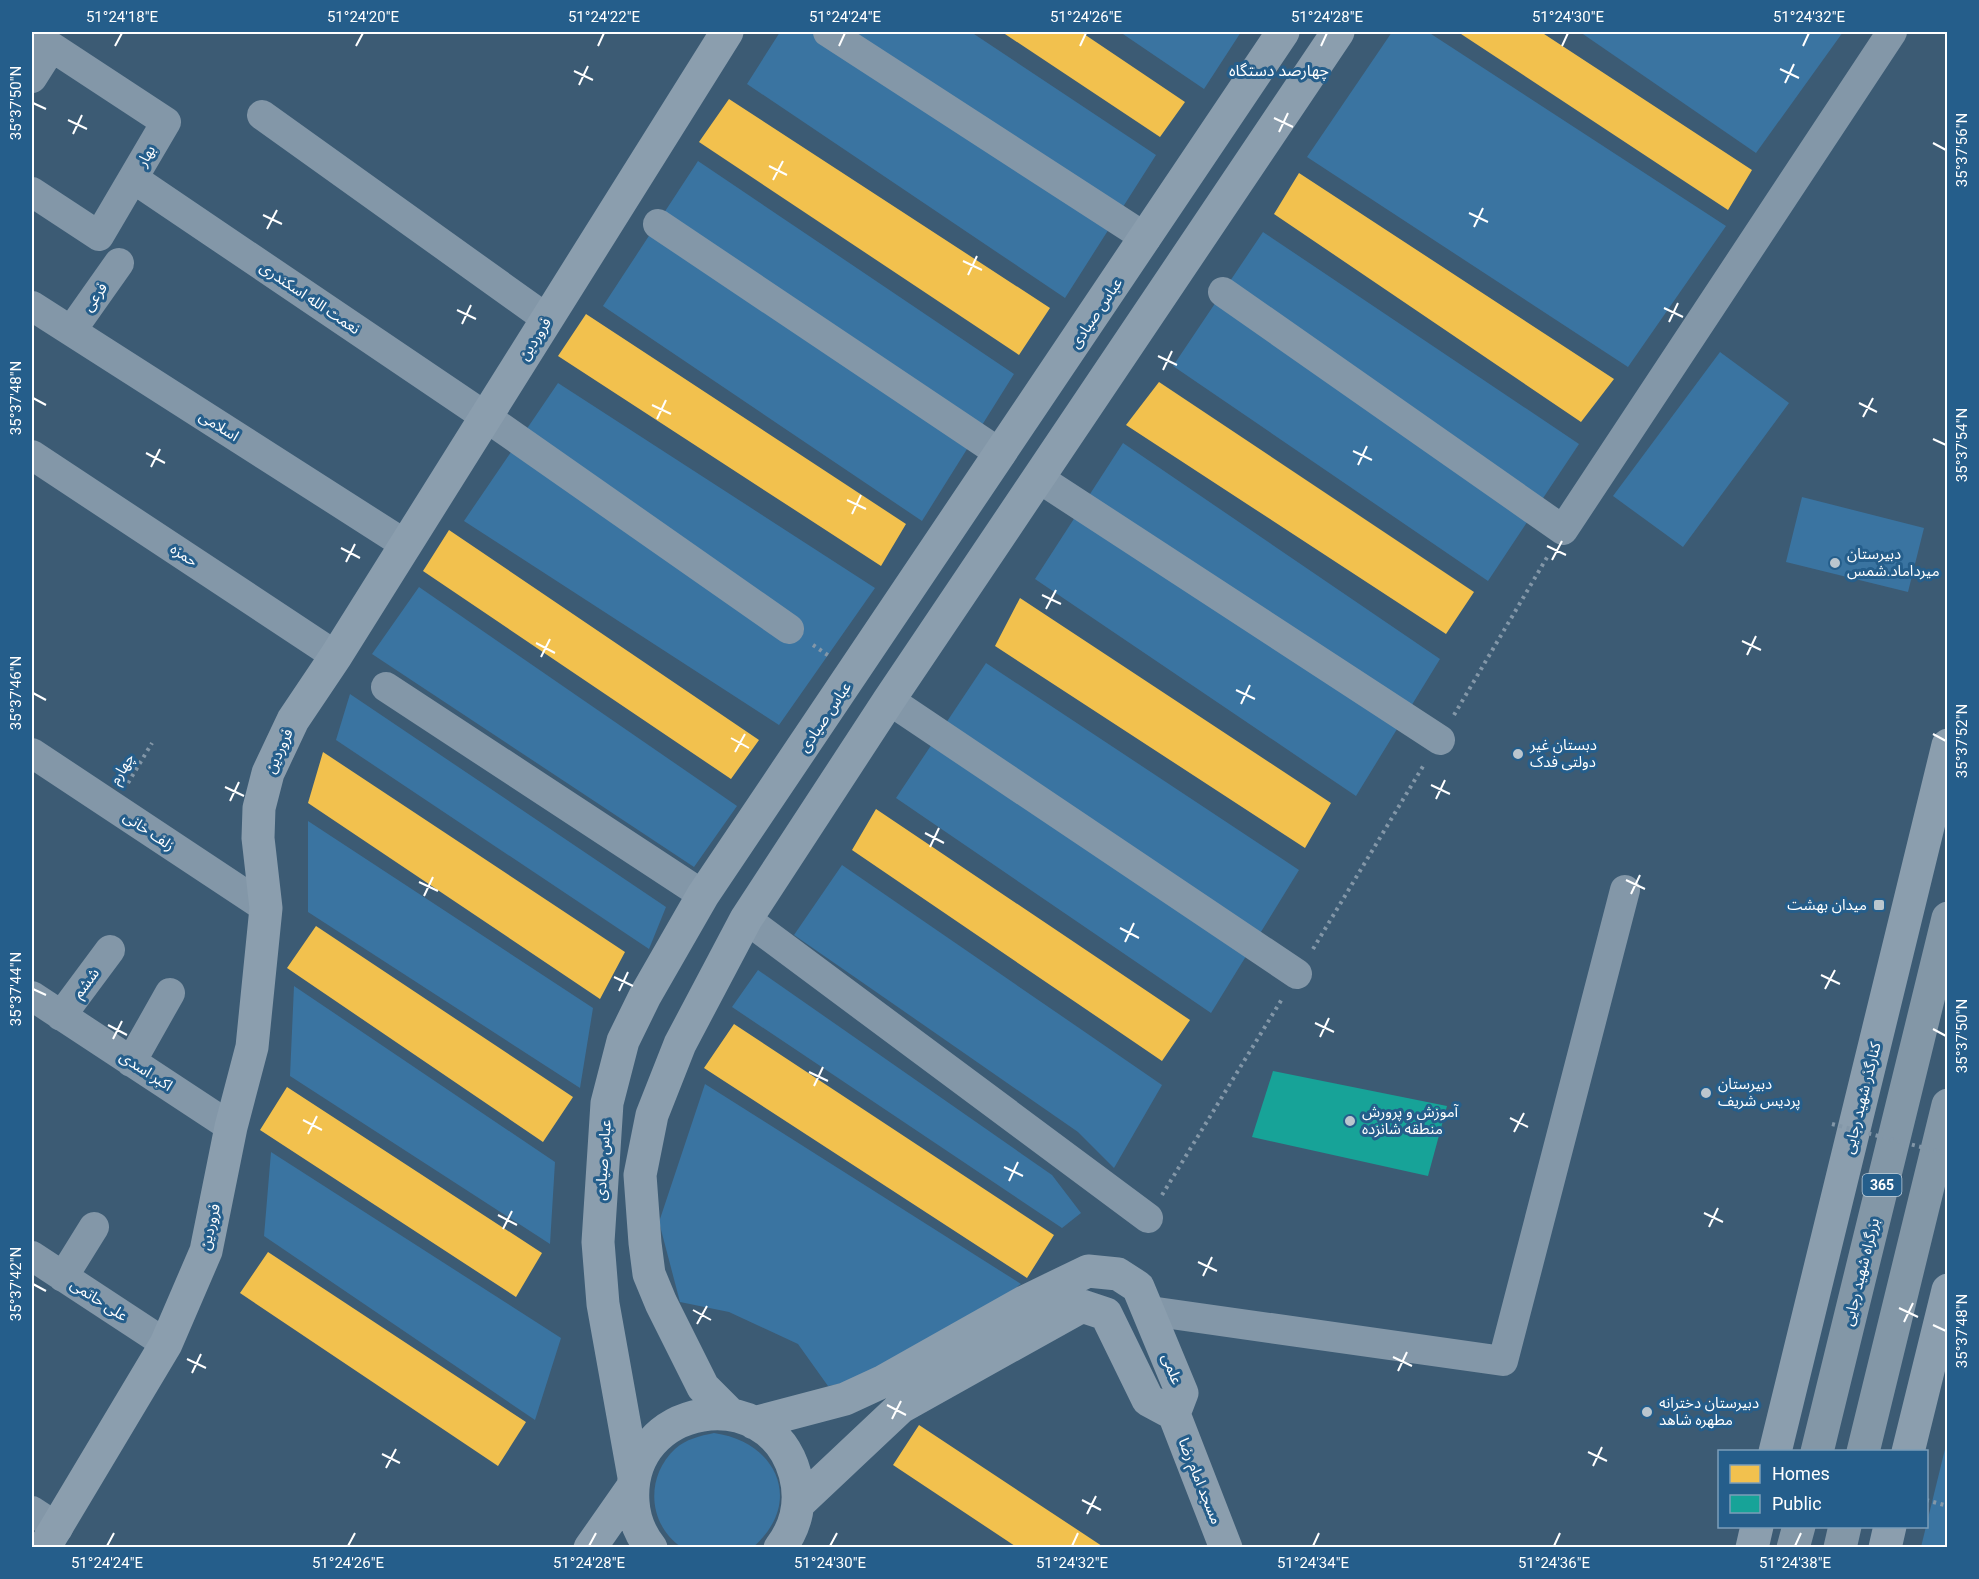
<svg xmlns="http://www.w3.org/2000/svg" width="1979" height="1579" font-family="Roboto,'Noto Sans Arabic',sans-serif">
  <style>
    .green { fill: #3a74a1 }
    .homes { fill: #f2c14e }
    .public { fill: #17a398 }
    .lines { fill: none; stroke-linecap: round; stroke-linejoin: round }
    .path { stroke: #8397a8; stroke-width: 4; stroke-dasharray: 3 4.5; stroke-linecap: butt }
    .street { stroke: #8397a8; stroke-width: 30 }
    .secondary { stroke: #8b9eae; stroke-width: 33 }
    .highway { stroke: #8397a7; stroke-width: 33 }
    .path-bridge { stroke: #8397a8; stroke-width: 4; stroke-dasharray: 3 4.5; stroke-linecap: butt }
    .ticks { fill: none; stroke: #fff; stroke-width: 2 }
    .poi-dot { fill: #bbc6ce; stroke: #255e8b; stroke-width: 2 }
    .labels { text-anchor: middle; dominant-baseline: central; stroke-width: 6; stroke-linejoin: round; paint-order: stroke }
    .shield { fill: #255e8b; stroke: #becfdc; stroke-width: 1.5 }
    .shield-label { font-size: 14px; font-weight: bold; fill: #fff }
    .street-label { font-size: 15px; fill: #fff; stroke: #255e8b }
    .poi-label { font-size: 15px; fill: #fff; stroke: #255e8b; text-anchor: start }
    .neighbourhood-label { font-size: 16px; fill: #fff; stroke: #255e8b }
    .neatline { fill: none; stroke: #fff; stroke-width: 2 }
    .ticks-label { font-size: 15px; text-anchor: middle; fill: #fff }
  </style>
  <rect width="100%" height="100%" fill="#3c5b74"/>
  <path class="green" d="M780,32h191l185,123 -91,143 -318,-214z
    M1120,32h121l-37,57z
    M1392,32h36l298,194 -98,141 -321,-210z
    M1580,32h263l-87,121z
    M698,161l316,213 -92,147 -319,-215z
    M1263,232l316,212 -91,137 -315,-215z
    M1720,352l69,51 -106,144 -70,-51z
    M558,383l317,205 -96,137 -315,-204z
    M1123,443l317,216 -84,137 -321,-217z
    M1802,497l122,31 -16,64 -122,-30z
    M419,587l318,219 -43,61 -322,-213z
    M986,663l313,207 -88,143 -315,-215z
    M350,694l316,213 -17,42 -313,-209z
    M308,821l285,187 -13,80 -272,-176z
    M842,865l320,220 -48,83 -36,-36 -284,-197z
    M758,970l294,205 29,38 -19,15 -330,-221z
    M294,986l261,176 -5,82 -260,-168z
    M705,1084l316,200 -126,91 -67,11 -30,-42 -69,-32 -49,-10 -21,-80z
    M271,1152l290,186 -26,82 -271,-184z
    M714,1433c64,9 90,70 39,114h-72c-33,-23 -36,-70 -6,-98 11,-10 25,-13 39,-16z
    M1947,1441v106h-26z"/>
  <path class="homes" d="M1002,32h79l104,70 -25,35z
    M1458,32h83l211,138 -24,40z
    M729,99l321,209 -31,47 -320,-213z
    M1299,173l315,206 -33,43 -307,-208z
    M586,314l320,210 -25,42 -323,-210z
    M1159,382l315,210 -28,42 -320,-209z
    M449,530l310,210 -28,39 -308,-208z
    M1020,598l311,205 -26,45 -310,-202z
    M323,752l302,200 -25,47 -292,-196z
    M876,809l314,211 -28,41 -310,-211z
    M316,926l257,171 -30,45 -256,-174z
    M734,1024l320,211 -27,43 -323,-210z
    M287,1087l255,166 -26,44 -256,-167z
    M268,1252l258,170 -28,44 -258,-173z
    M919,1425l186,123h-87l-125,-83z"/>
  <path class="public" d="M1273,1071l174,35 -19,70 -176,-39z"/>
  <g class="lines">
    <path class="path" d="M813,645l16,11
      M1454,715l95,-161
      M128,783l24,-40
      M1313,949l112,-186
      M1162,1195l120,-196
      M1926,1500l22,6"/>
    <path class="street" d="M828,32l318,206
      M32,34l134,88 -67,114 -67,-44
      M32,78l19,-30
      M262,115l285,204
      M134,179l352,238 303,212
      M658,224l343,230
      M1223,292l340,238 329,-498
      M32,306l374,239
      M71,331l48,-68
      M32,455l304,201
      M1040,479l400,261
      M386,687l317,208
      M889,700l408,274
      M32,753l234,155
      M746,919l402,299
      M32,996l199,131
      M61,1016l49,-66
      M131,1062l39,-69
      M32,1256l134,88
      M63,1277l31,-50
      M1150,1311l353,50 122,-471
      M32,1511l26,17"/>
    <path class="secondary" d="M730,1414l-27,-27 -42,-84 -12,-29 -4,-31 -5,-68 12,-60 28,-71 66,-125 143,-219 449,-668
      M1174,1414l52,134
      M754,1423l91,-24 39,-18 142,-80 62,-30 30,3 20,13 44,106 -8,21
      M1775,1452l173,-707
      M1908,1452l40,-162
      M634,1477l-31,-173 -5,-62 9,-139 16,-62 22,-45 58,-101 580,-863
      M798,1504l103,-97 181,-101 24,8 42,86 26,14
      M44,1548l122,-204 40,-93 25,-124 21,-80 14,-139 -8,-70 1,-30 9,-35 25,-53 43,-64 391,-624
      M590,1548l42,-60
      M651,1548c-11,-14 -17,-29 -18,-46 -7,-99 136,-123 162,-28 7,26 2,52 -15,74
      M1752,1548l5,-22
      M1885,1548l5,-22"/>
    <path class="highway" d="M1817,1452l131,-534
      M1863,1452l85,-347
      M1793,1548l6,-22
      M1840,1548l5,-22"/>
    <path class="path-bridge" d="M1832,1124l116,30"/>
  </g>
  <path class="ticks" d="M115,46l7,-13M356,46l7,-13M598,46l6,-13M839,46l6,-13M1080,46l6,-13M1321,46l6,-13M1562,46l6,-13M1803,46l6,-13M1780,69l19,9M574,71l19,9M1785,83l9,-19M579,85l9,-19M33,103l13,6M1274,118l19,9M68,120l19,9M1279,132l9,-19M73,134l9,-19M1933,143l13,7M769,166l18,9M773,180l10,-19M1469,213l19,9M263,215l19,9M1474,227l9,-19M267,229l10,-19M963,261l19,9M968,275l9,-19M1664,308l19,9M457,310l19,9M1669,322l9,-19M462,324l9,-19M1158,356l19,9M1163,370l9,-19M33,398l13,7M1859,403l18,9M652,405l19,9M1863,417l10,-19M657,419l9,-19M1933,439l13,6M1353,451l19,9M146,453l19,10M1358,465l9,-19M151,467l9,-18M847,500l19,9M852,514l9,-19M1547,546l19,9M341,548l19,10M1552,560l10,-19M346,562l9,-18M1042,595l19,9M1046,609l10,-19M1742,641l19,9M536,643l19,10M1747,655l9,-19M541,657l9,-18M1236,690l19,9M33,693l13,7M1241,704l9,-19M1933,734l13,7M731,738l18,10M735,752l10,-18M1431,785l19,9M225,787l19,9M1436,799l9,-19M230,801l9,-19M925,833l19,10M930,847l9,-19M1626,880l19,9M419,882l19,9M1631,894l9,-19M424,896l9,-19M1120,928l19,10M1125,942l9,-19M1821,975l19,9M614,977l19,9M33,989l13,6M1825,989l10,-19M619,991l9,-19M1315,1023l19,9M108,1025l19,10M1933,1029l13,7M1320,1037l9,-19M113,1039l9,-18M809,1072l19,9M814,1086l9,-19M1510,1118l18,9M303,1120l19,10M1514,1132l10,-19M308,1134l9,-18M1004,1167l19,9M1009,1181l9,-19M1704,1213l19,9M498,1215l19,10M1709,1227l9,-19M503,1229l9,-18M1198,1262l19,9M1203,1276l9,-19M33,1284l13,7M1899,1308l19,9M693,1310l18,10M1904,1322l9,-19M697,1324l10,-18M1933,1325l13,6M1393,1357l19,9M187,1359l19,9M1398,1371l9,-19M192,1373l9,-19M887,1405l19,10M892,1419l9,-18M1588,1452l19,9M382,1454l18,9M1593,1466l9,-19M386,1468l10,-19M1082,1500l19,10M1087,1514l9,-18M107,1546l7,-13M348,1546l7,-13M589,1546l7,-13M830,1546l7,-13M1072,1546l6,-13M1313,1546l6,-13M1554,1546l6,-13M1795,1546l6,-13"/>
  <g class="poi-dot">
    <circle cx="1835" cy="563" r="6"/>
    <circle cx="1518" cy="754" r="6"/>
    <rect x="1873" y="899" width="12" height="12" rx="3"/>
    <circle cx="1706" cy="1093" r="6"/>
    <circle cx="1350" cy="1121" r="6"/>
    <circle cx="1647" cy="1412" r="6"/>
  </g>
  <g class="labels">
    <rect class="shield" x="1862.5" y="1174" width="39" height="22" rx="4.5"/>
    <g class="shield-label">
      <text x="1882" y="1185">365</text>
    </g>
    <g class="street-label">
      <text transform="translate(146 156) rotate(-61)">بهار</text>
      <text transform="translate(95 297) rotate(-55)">فرعی</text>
      <text transform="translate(310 298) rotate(34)">نعمت الله اسکندری</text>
      <text transform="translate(1096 313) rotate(-56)">عباس صیادی</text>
      <text transform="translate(535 339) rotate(-58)">فروردین</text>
      <text transform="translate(219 426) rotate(32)">اسلامی</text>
      <text transform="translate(184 555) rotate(33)">حمزه</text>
      <text transform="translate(825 717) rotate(-56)">عباس صیادی</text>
      <text transform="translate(279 751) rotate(-66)">فروردین</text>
      <text transform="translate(122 769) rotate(-59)">چهارم</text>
      <text transform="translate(149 831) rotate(34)">زلف خانی</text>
      <text transform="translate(86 983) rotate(-53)">ششم</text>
      <text transform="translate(146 1071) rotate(33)">اکبر اسدی</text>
      <text transform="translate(1862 1098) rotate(-76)">کنارگذر شهید رجایی</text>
      <text transform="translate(603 1160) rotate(-86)">عباس صیادی</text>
      <text transform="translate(210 1227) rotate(-77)">فروردین</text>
      <text transform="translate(1861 1272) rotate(-76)">بزرگراه شهید رجایی</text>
      <text transform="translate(99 1300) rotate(33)">علی حاتمی</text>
      <text transform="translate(1172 1369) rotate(69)">علمی</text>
      <text transform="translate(1200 1481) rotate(68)">مسجد امام رضا</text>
    </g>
    <g class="poi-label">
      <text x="1847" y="554">دبیرستان<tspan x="1847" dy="17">میرداماد.شمس</tspan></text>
      <text x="1530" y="745">دبستان غیر<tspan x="1530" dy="17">دولتی فدک</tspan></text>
      <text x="1867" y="905" text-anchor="end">میدان بهشت</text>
      <text x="1718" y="1084">دبیرستان<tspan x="1718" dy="17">پردیس شریف</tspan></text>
      <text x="1362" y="1112">آموزش و پرورش<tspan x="1362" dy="17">منطقه شانزده</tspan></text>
      <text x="1659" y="1403">دبیرستان دخترانه<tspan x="1659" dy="17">مطهره شاهد</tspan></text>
    </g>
    <g class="neighbourhood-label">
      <text x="1279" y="70">چهارصد دستگاه</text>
    </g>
  </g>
  <rect width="1979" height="1579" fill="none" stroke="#255e8b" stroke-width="66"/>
  <rect x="1718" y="1450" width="210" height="78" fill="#255e8b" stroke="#7c9eb9" stroke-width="1.5"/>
  <rect x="1730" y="1465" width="30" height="18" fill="#f2c14e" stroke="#7c9eb9" stroke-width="1.5"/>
  <text x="1772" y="1480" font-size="18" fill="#ffffff">Homes</text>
  <rect x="1730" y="1495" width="30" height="18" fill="#17a398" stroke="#7c9eb9" stroke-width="1.5"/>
  <text x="1772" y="1510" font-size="18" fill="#ffffff">Public</text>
  <rect x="33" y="33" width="1913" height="1513" class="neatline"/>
  <g class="ticks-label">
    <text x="122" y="22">51°24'18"E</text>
    <text x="363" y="22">51°24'20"E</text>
    <text x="604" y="22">51°24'22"E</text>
    <text x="845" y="22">51°24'24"E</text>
    <text x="1086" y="22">51°24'26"E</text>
    <text x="1327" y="22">51°24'28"E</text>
    <text x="1568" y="22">51°24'30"E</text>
    <text x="1809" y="22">51°24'32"E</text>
    <text transform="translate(16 103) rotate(-90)" y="5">35°37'50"N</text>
    <text transform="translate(1962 150) rotate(-90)" y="5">35°37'56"N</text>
    <text transform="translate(16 398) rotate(-90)" y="5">35°37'48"N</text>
    <text transform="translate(1962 445) rotate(-90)" y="5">35°37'54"N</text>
    <text transform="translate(16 693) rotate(-90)" y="5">35°37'46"N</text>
    <text transform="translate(1962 741) rotate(-90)" y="5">35°37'52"N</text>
    <text transform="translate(16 989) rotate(-90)" y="5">35°37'44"N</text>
    <text transform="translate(1962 1036) rotate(-90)" y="5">35°37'50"N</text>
    <text transform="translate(16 1284) rotate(-90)" y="5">35°37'42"N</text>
    <text transform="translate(1962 1331) rotate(-90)" y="5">35°37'48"N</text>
    <text x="107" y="1568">51°24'24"E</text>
    <text x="348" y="1568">51°24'26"E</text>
    <text x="589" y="1568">51°24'28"E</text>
    <text x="830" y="1568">51°24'30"E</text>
    <text x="1072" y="1568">51°24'32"E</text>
    <text x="1313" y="1568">51°24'34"E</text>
    <text x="1554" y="1568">51°24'36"E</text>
    <text x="1795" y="1568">51°24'38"E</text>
  </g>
</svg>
